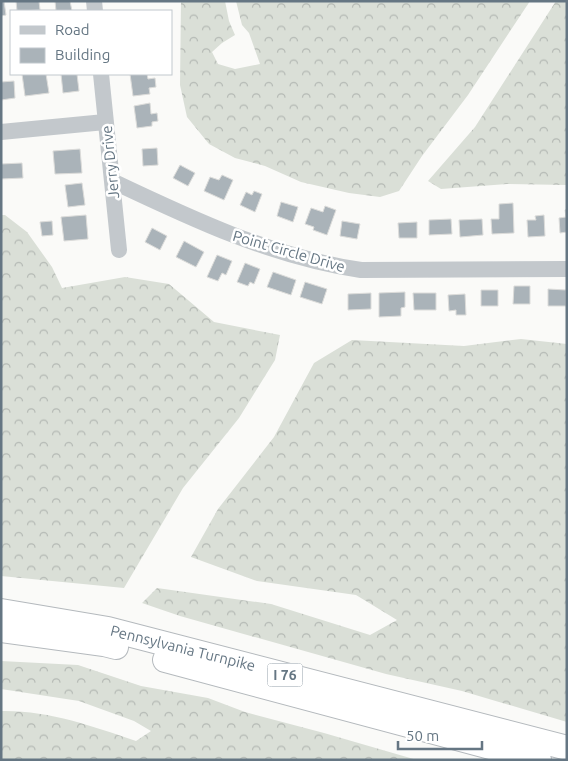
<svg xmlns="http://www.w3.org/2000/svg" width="568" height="761" font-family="Ubuntu,sans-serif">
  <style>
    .forest { fill: url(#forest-crowns) }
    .building { fill: #aab3b9; stroke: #dcdcda }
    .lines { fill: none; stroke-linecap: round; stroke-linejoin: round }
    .highway-casing { stroke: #b4b9bd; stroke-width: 26 }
    .minor { stroke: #c3c8cc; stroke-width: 16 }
    .highway { stroke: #fff; stroke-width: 24 }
    .labels { text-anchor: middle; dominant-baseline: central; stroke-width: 5; stroke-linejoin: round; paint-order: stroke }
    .shield { fill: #fff; stroke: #939fa8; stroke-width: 1 }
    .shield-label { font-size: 14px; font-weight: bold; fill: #657683 }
    .street-label { font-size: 15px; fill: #657683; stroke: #fff }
  </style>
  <defs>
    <pattern id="forest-crowns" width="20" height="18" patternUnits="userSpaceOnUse" patternTransform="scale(1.25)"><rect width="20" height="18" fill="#dadfd7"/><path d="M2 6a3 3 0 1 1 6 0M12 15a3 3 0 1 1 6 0" fill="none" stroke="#b4b9b4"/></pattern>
  </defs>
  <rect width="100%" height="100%" fill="#fafaf8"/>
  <path class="forest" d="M181,1h44l4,20 6,14 -13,8 -10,9 6,12 17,5 25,-5 -11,-31 -7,-8 -6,-24h294l-62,94 -46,61 -23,35 -19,6 -31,-4 -48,-11 -36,-16 -30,-8 -26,-14 -22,-27 -7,-32z
    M556,1h11v184l-60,-1 -66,5 -13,-8 47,-54z
    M1,215h4l22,17 25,35 10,21 63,-11 44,7 45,38 66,13 -5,25 -36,58 -56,70 -59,100 -123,-12z
    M521,339l46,5v378l-105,-31 -76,-17 -206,-58 -38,-13 15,-15 114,16 99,31 27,-15 -41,-25 -99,-14 -66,-24 27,-48 56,-72 40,-74 38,-23 112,6z
    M1,661l77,4 63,21 67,12 37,14 79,21 93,27h-416v-49c47,-1 91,15 135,30l15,-10 -17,-10 -55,-20 -78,-12z"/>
  <path class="building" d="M1,1h3l2,14 -5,1z
    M16,1h23l1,9 -23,1z
    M55,1h15l2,10h-16z
    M22,74h24l3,19 -24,3z
    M61,74h16l2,17 -16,2z
    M130,74h17l1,5 7,-1 1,9 -7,1 1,6 -17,2z
    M14,81l1,17 -14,2v-18z
    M150,103l1,11 6,-1 1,8 -6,1v4l-15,2 -3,-22z
    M157,148l1,17 -15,1 -1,-17z
    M80,149l2,24 -27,1 -2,-23z
    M22,163l1,15 -22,1v-15z
    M180,165l15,8 -7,13 -15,-8z
    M222,175l11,5 -9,20 -20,-9 6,-14 9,3z
    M82,183l3,22 -17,2 -3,-22z
    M254,191l8,3 -7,18 -15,-7 6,-13 6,3z
    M281,202l17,5 -5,15 -16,-6z
    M513,203l1,30 -22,1 -1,-15h8v-15z
    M325,206l11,4 -9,25 -14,-5 1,-3 -9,-3 6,-16 12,4z
    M567,209v23l-7,1 -1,-15 7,-1 -1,-7z
    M86,215l2,24 -24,2 -3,-24z
    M544,215l1,21 -17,1 -1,-17h9l-1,-4z
    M451,219l1,15 -23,1v-15z
    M482,219l1,16 -23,2 -1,-17z
    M52,221l1,14 -11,1 -2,-14z
    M342,221l18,3 -3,15 -17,-3z
    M417,222v16h-18l-1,-15z
    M152,228l15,8 -7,14 -15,-8z
    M184,241l20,11 -8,15 -20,-10z
    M217,255l15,6 -6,14 -4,-2 -4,8 -11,-4z
    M245,263l15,6 -6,15 -4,-2 -2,4 -11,-4z
    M273,272l23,8 -5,15 -24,-8z
    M305,282l22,7 -5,15 -22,-7z
    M514,286h16v18h-17z
    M548,289l18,1v16h-18z
    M481,290h17v16h-17z
    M405,292v15l-4,1v8l-22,1v-24z
    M371,293v16l-23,1v-16z
    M413,293h23v17h-22z
    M465,294l1,21h-10v-5l-7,1 -1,-16z"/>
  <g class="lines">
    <defs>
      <path id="highway" d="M1,611l107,18 459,119
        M1,630l103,14 12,3
        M165,660l374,100"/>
    </defs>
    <use href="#highway" class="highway-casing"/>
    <path class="minor" d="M94,1l1,10
      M101,74l18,176
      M1,132l104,-10
      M112,181c80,38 160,76 249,89l206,-1"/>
    <use href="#highway" class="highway"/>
  </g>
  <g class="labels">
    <rect class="shield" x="267.5" y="663.5" width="35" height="23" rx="4"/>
    <g class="shield-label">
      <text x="285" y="675">I 76</text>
    </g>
    <g class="street-label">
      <text transform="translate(110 162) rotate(-96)">Jerry Drive</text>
      <text transform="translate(289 251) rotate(16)">Point Circle Drive</text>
      <text transform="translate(183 648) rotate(14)">Pennsylvania Turnpike</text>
    </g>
  </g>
  <rect width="568" height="761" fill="none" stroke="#657683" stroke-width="5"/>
  <rect x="10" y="10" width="162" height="65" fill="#ffffff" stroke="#c1c8cd"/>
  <rect x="20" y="26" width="25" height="8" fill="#c3c8cc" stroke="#c1c8cd"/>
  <text x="55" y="35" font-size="15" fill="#657683">Road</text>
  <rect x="20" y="48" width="25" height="15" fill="#aab3b9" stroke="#c1c8cd"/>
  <text x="55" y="60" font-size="15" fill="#657683">Building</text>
  <path d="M398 741v8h84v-8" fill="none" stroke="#657683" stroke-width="2.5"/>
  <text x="406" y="741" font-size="15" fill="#657683" stroke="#ffffff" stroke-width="4" paint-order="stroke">50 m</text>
</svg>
